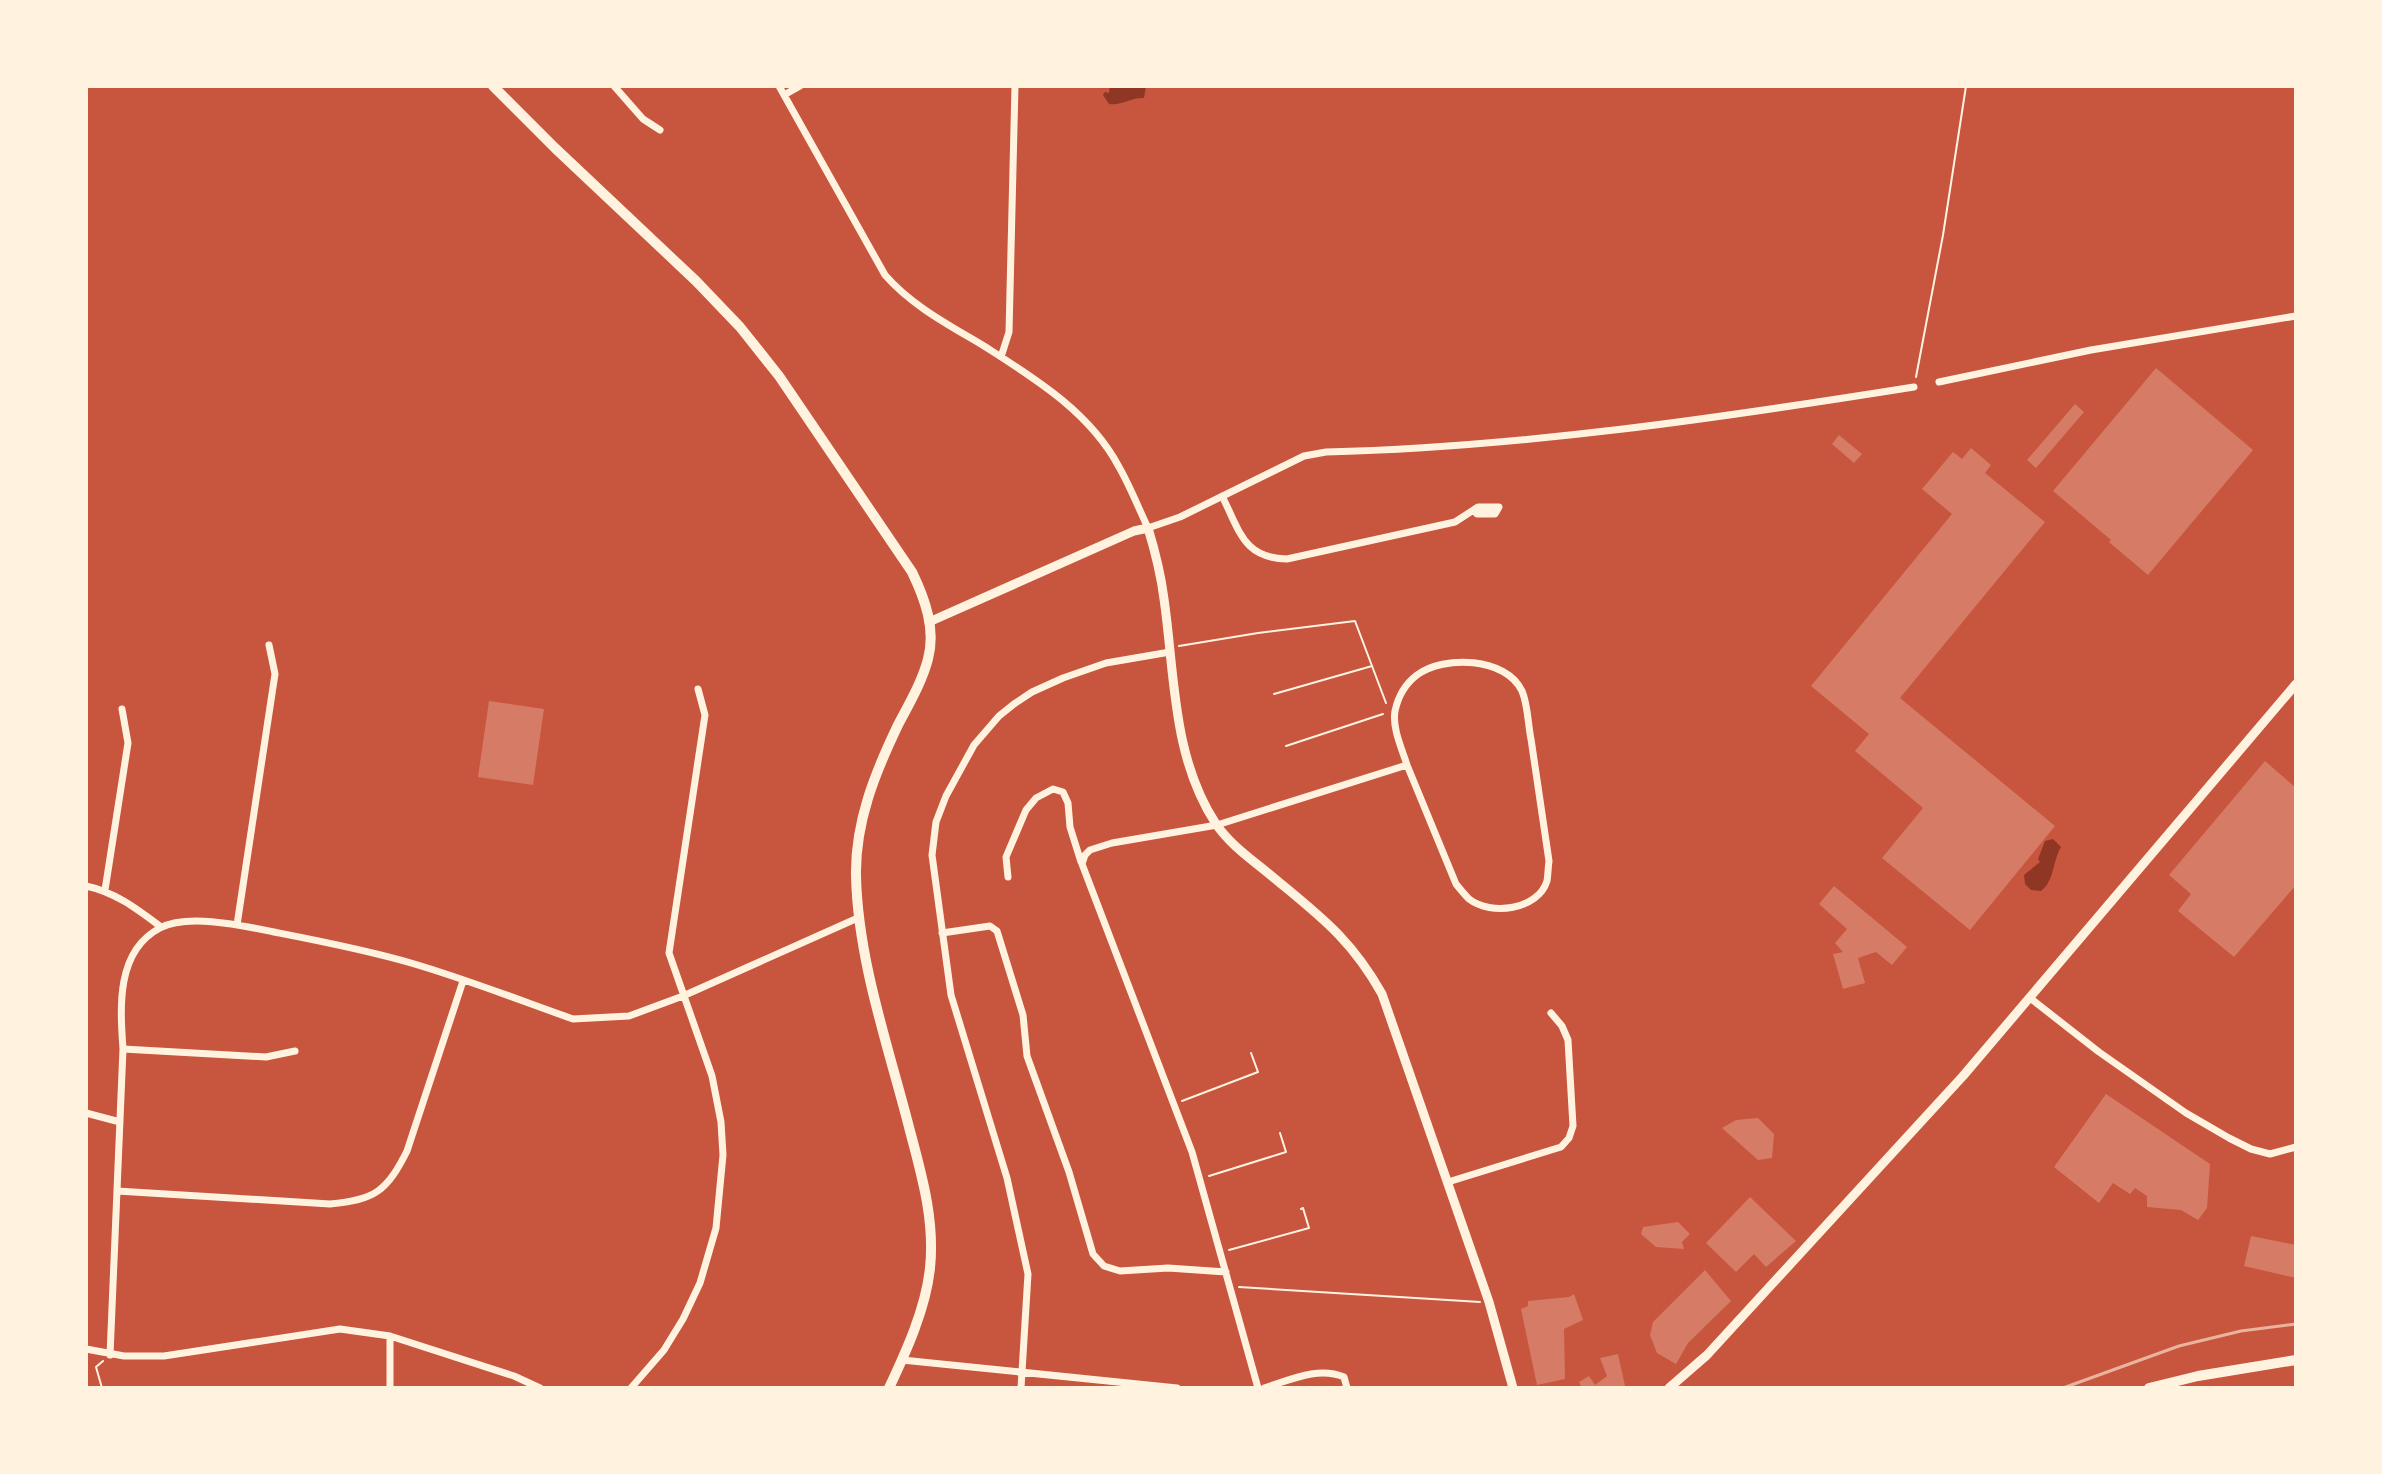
<svg xmlns="http://www.w3.org/2000/svg" width="2382" height="1474" font-family="Poppins,sans-serif">
  <style>
    .water { fill: #8f3625 }
    .building { fill: #d67c66 }
    .lines { fill: none; stroke-linecap: round; stroke-linejoin: round }
    .path { stroke: #fff3e0; stroke-width: 2 }
    .minor { stroke: #fff3e0; stroke-width: 7 }
    .tertiary { stroke: #fff3e0; stroke-width: 9 }
    .secondary { stroke: #fff3e0; stroke-width: 10 }
    .rail { stroke: #e9b49f; stroke-width: 3 }
  </style>
  <rect width="100%" height="100%" fill="#c8553d"/>
  <path class="water" d="M1110,86h36l-2,12c-13,-1 -22,8 -35,6l-6,-9 2,-3 4,1z
    M2053,839l8,8c-9,15 -6,33 -20,44l-10,-1 -6,-6 -1,-9 16,-13 -2,-3 7,-18z"/>
  <path class="building" d="M2156,368l97,82 -105,125 -39,-33 2,-2 -58,-49z
    M2075,404l9,8 -48,56 -9,-8z
    M1839,435l23,19 -8,9 -22,-19z
    M1971,448l20,17 -6,8 60,49 -145,176 155,128 -85,104 -88,-72 41,-50 -68,-57 14,-17 -58,-48 141,-172 -30,-25 31,-37 9,7z
    M489,701l55,8 -11,76 -55,-8z
    M2265,761l31,27v97l-62,72 -56,-46 13,-17 -22,-19z
    M1834,886l73,61 -15,18 -16,-13 -18,6 7,25 -22,6 -10,-35 10,-2 -8,-9 12,-14 -28,-25z
    M2106,1094l104,70 -3,44 -9,12 -17,-10 -34,-3v-11l-12,-8 -5,6 -17,-11 -14,20 -45,-36z
    M1758,1118l16,16 -2,24 -14,2 -36,-32 14,-8z
    M1750,1197l46,44 -30,26 -12,-13 -18,18 -30,-29z
    M1678,1222l12,12 -8,8 2,7 -28,-2 -15,-13 2,-7z
    M2251,1236l45,9v33l-52,-12z
    M1705,1270l26,31 -43,42 -12,21 -19,-11 -7,-18 3,-13z
    M1574,1294l9,26 -19,9 1,50 -28,6 -16,-76 7,-3v-5l41,-4z
    M1618,1354l7,32 -43,2 -3,-6 10,-6 6,9 12,-9 -7,-18z"/>
  <g class="lines">
    <path class="path" d="M1916,377l27,-142 23,-149
      M1179,646l79,-13 97,-12 31,82
      M1274,694l98,-28
      M1286,746l97,-32
      M1182,1101l76,-29 -7,-19
      M1209,1176l77,-24 -6,-19
      M1229,1250l80,-22 -6,-20 -2,1
      M1239,1287l241,15
      M102,1388l-6,-21 7,-6"/>
    <path class="minor" d="M614,86l29,33 17,11
      M779,86l106,189c27,31 64,50 99,71 50,32 106,66 135,121 11,19 19,40 29,61l32,-11 124,-61 22,-4c197,-5 393,-34 588,-65
      M784,95l16,-9
      M1001,357l8,-25 6,-246
      M1939,382l152,-32 205,-34
      M1222,496c18,35 21,62 65,63l168,-37 23,-15h21l-4,7h-18l-3,-3
      M1008,877l-2,-20 20,-47 10,-12 17,-9 10,3 5,11 2,24 11,35
      M86,886c29,6 51,23 75,41
      M105,890l23,-147 -6,-34
      M237,925l38,-251 -6,-29
      M942,933l48,-7 7,5 26,84 4,41 42,116 24,82 11,12 16,5 48,-3 58,4
      M2030,998l69,54 87,61 43,25 22,11 19,5 26,-7
      M123,1049l143,8 29,-6
      M86,1113l34,9
      M1448,1182l113,-35 8,-9 4,-12 -5,-86 -6,-14 -11,-13
      M117,1191l213,13c45,-4 57,-13 77,-53l56,-170
      M390,1336v52
      M86,1349l38,7h40l176,-27 50,7 124,40 26,12
      M110,1355l13,-306c-3,-42 -7,-98 37,-121 28,-15 84,-2 114,4 46,9 93,18 137,31 55,16 108,37 162,56l56,-3 54,-20 177,-79
      M902,1360l275,28
      M631,1388l33,-38 19,-31 17,-36 16,-55 7,-73 -2,-33 -9,-46 -43,-123 36,-238 -7,-26
      M1021,1388l7,-114 -21,-96 -56,-183 -19,-140 4,-33 10,-26 28,-51 25,-29 15,-12 18,-12 31,-14 43,-15 64,-11
      M1258,1388l-66,-236 -110,-288 3,-9 5,-5 22,-7 105,-18 190,-60c-5,-16 -15,-37 -12,-54 3,-14 10,-27 22,-36 27,-20 89,-18 105,16 6,14 6,34 9,48 6,41 12,82 18,122 -1,7 -1,14 -2,20 -9,29 -56,35 -78,18 -4,-4 -9,-10 -13,-15l-49,-119
      M1264,1388c26,-8 54,-22 80,-11l3,11"/>
    <path class="tertiary" d="M929,622l205,-91 14,-3c7,23 13,47 16,71 11,76 8,158 52,225 15,22 38,37 58,54 47,39 77,61 108,116l107,308 24,86
      M1669,1388l38,-33 256,-279 333,-392"/>
    <path class="secondary" d="M493,86l62,62 141,133 44,46 39,49 133,196c13,27 24,57 16,87 -6,23 -19,45 -30,66 -23,48 -43,97 -42,151 2,86 33,172 54,255 12,45 25,90 20,137 -4,40 -24,84 -41,120
      M2149,1388l49,-12 98,-16"/>
    <path class="rail" d="M2063,1388l116,-42 62,-15 55,-7"/>
  </g>
  <rect width="2382" height="1474" fill="none" stroke="#fff3e0" stroke-width="176"/>
</svg>
